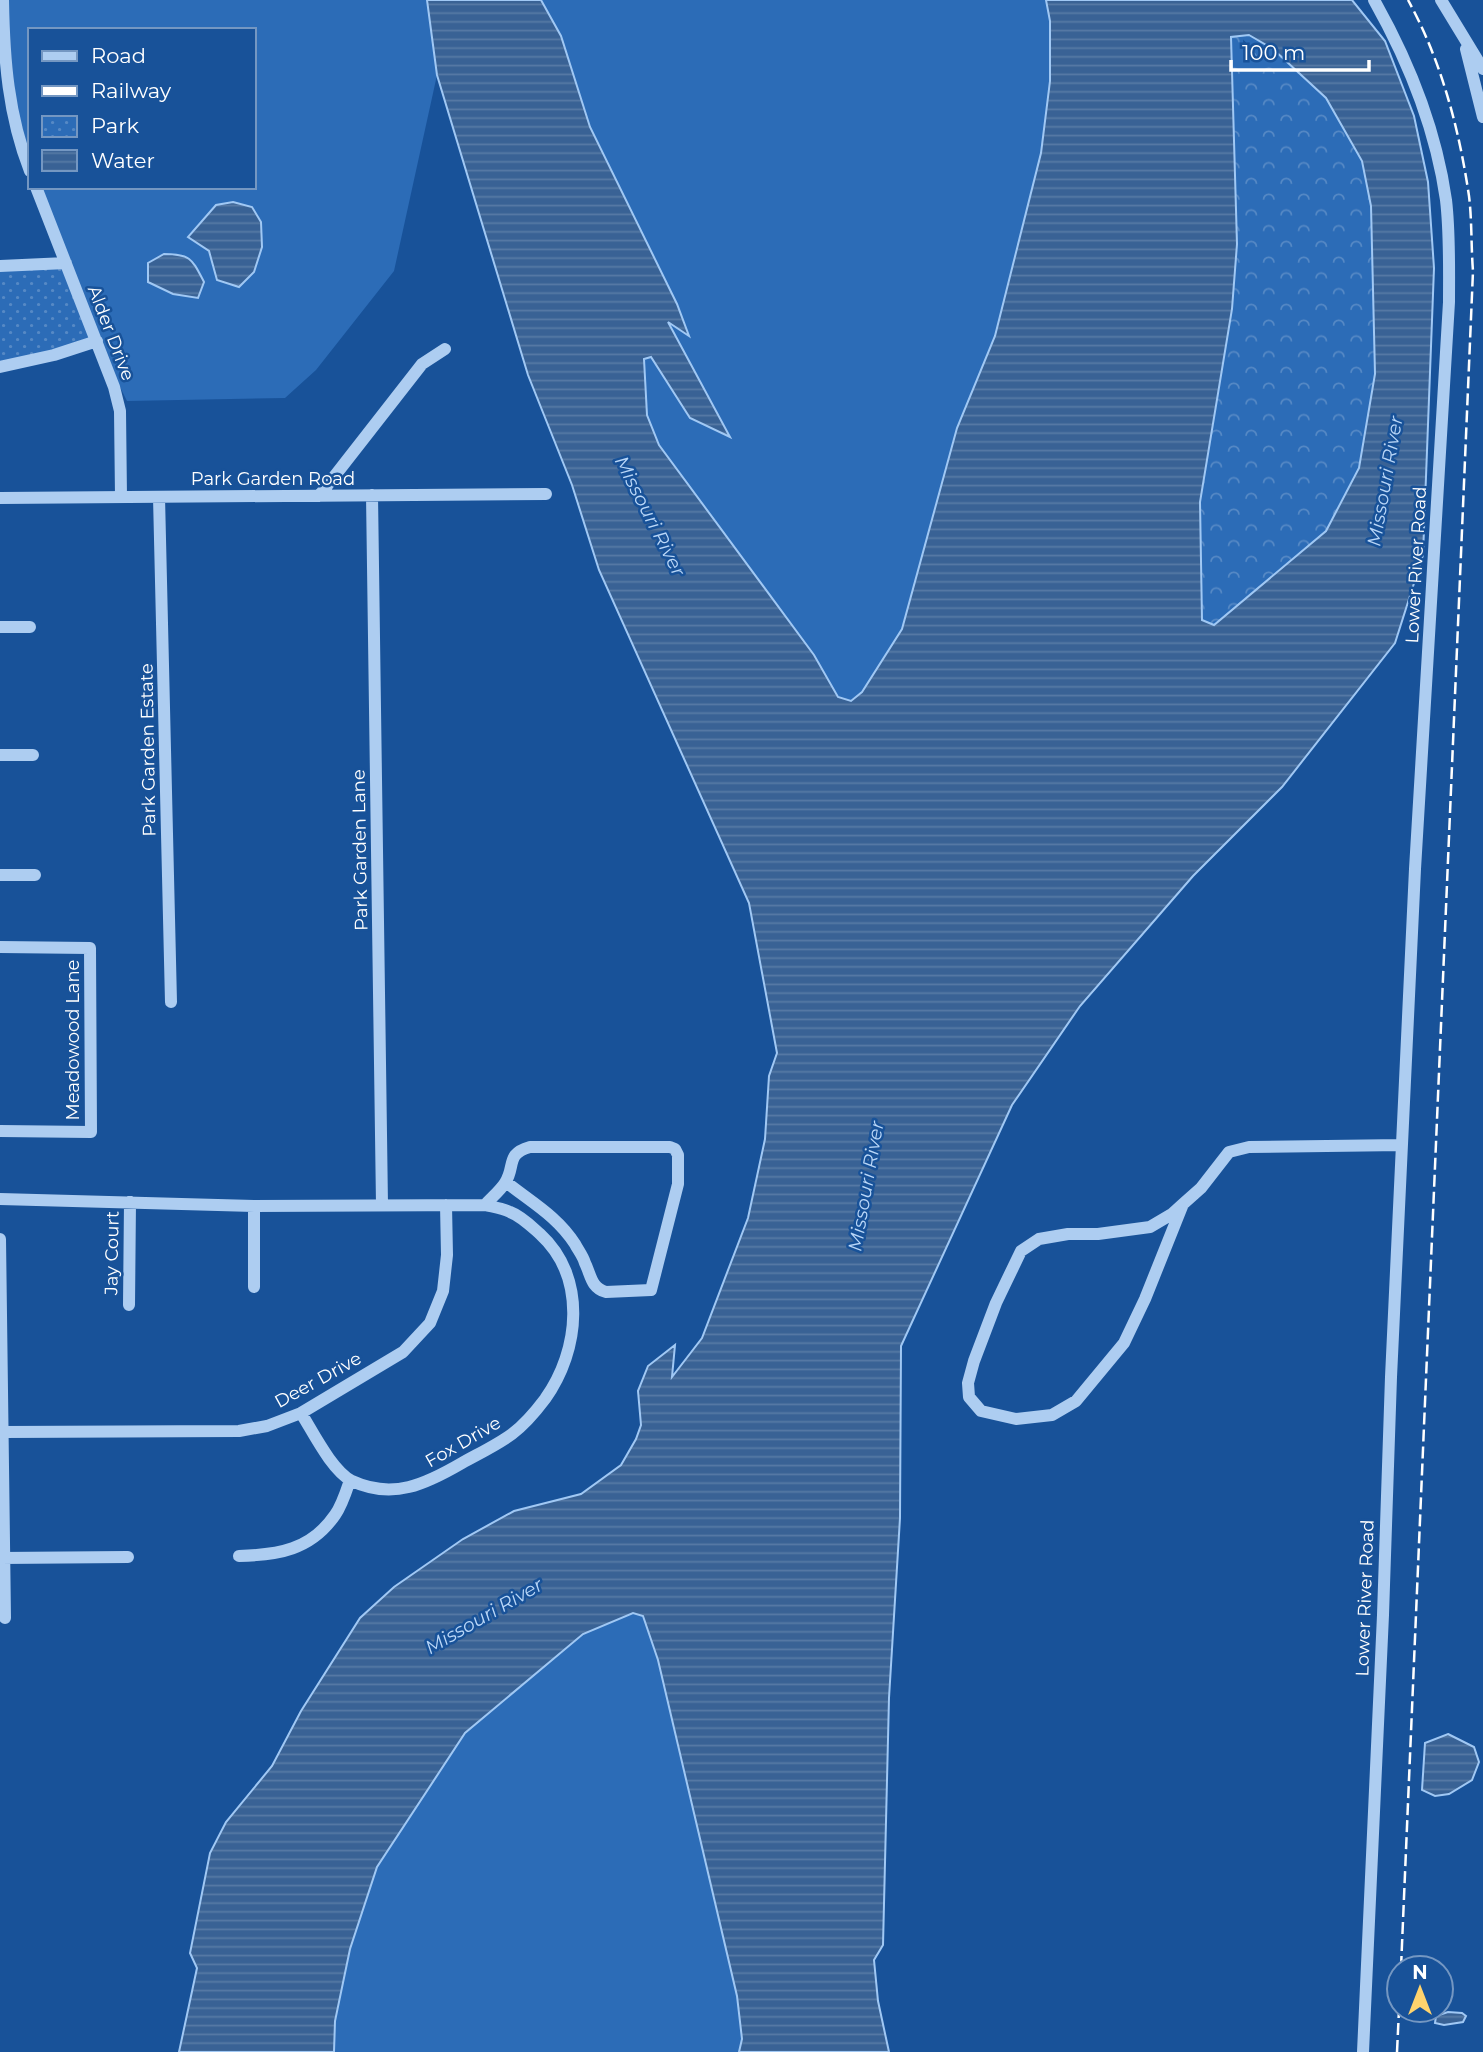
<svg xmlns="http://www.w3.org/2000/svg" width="1483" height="2052" font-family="Montserrat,sans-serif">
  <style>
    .grass { fill: #2c6cb7 }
    .forest { fill: url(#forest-crowns) }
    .park { fill: url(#park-dots) }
    .water { fill: url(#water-rules); stroke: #a0c8f4; stroke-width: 2; fill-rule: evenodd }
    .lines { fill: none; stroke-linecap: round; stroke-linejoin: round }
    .minor { stroke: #adcdf1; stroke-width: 12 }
    .rail { stroke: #fff; stroke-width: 2.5; stroke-dasharray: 12 5; stroke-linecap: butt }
    .labels { text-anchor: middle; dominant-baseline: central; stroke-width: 5; stroke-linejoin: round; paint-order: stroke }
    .street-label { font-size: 18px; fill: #fff; stroke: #185299 }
    .water-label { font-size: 19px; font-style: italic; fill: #bad7f8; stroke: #185299 }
  </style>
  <defs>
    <pattern id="forest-crowns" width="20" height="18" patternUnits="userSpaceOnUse" patternTransform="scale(1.75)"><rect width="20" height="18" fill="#2c6cb7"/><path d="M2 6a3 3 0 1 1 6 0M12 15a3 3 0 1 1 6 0" fill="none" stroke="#5689c5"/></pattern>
    <pattern id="park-dots" width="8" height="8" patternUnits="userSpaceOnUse" patternTransform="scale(1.75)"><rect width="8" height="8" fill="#2c6cb7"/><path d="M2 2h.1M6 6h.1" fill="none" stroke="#5689c5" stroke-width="1.8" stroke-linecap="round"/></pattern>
    <pattern id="water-rules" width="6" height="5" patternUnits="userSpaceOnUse" patternTransform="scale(1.75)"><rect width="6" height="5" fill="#396295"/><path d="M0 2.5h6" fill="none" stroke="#577aa5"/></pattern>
  </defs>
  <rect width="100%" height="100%" fill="#185299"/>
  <path class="grass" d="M3,0h424l10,75 -43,196 -78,99 -31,28 -158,3 -30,-60 -61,-154h218v-157h-224v141l-8,-20z
    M541,0h505l4,21v60l-9,72 -46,183 -38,92 -55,202 -40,62 -11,9 -13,-4 -24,-42 -155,-210 -12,-30 -3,-57 7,-1 39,61 -23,-98 21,15 -11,-31 -87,-177 -29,-91z
    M633,1613l10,3 15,44 79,336 5,43 -3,13h-405l1,-31 15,-72 27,-82 88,-134 118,-99z"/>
  <path class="forest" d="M1249,35l24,14 53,49 36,63 9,45 4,168 -16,94 -33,63 -112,94 -12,-5 -2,-118 32,-193 5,-65 -6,-208z"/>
  <path class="park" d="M66,263l31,78 -97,26v-101z"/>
  <path class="water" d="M427,0h114l20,36 29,91 87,177 12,32 -21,-14 62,115 -40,-19 -39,-61 -7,2 3,56 12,30 155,210 24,42 13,4 11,-9 40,-63 55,-201 38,-92 46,-183 9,-72v-60l-4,-21h306l33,41 29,75 14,66 6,86 -11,287 -28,88 -113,144 -89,89 -113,130 -68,99 -111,241 -1,172 -11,180 -6,247 -9,15 4,41 11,51h-150l3,-13 -5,-43 -79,-336 -15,-44 -10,-3 -50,21 -118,99 -88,134 -27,82 -15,72 -1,31h-155l18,-84 -7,-15 20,-100 16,-31 46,-56 29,-55 59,-93 34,-31 69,-48 51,-28 67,-17 40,-29 15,-26 5,-14 -3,-34 10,-25 27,-21 -3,32 30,-39 46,-120 17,-79 4,-63 8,-23 -28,-150 -150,-333 -27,-85 -44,-110 -91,-300zM1249,35l24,14 53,49 36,63 9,45 4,168 -16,94 -33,63 -112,94 -12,-5 -2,-118 32,-193 5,-65 -6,-207z
    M233,202l19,5 9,15 1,25 -8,25 -15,15 -22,-7 -8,-29 -21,-14 28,-32z
    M164,254c27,0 28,5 40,28l-6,16 -25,-4 -25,-12v-19z
    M1448,1734l26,13 5,15 -7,18 -23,14 -14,2 -13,-6 3,-47z
    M1448,2012l14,1 4,3 -3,6 -19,3 -9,-2 1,-7z"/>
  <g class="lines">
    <path class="minor" d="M3,0c1,59 5,115 27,171
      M1441,0l42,69
      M1466,49l17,68
      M36,187l78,200 6,24 1,86
      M0,266l66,-3
      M0,367l54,-12 43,-14
      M372,495l10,710
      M319,496l103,-132 23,-15
      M159,497l12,505
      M0,498l546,-4
      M0,627h30
      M0,755h33
      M0,875h35
      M0,947l90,1 1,184 -91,-1
      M0,1199l254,7 231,-1c8,2 17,3 25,7 11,4 21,14 30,22 47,43 40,116 5,165 -9,12 -21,26 -33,35 -15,11 -34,20 -50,29 -36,21 -69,37 -110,18 -20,-10 -39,-49 -51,-68
      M1183,1204l-38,95 -21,44 -48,58 -24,14 -36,4 -35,-8 -12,-14 -1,-14 6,-22 22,-58 25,-52 18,-12 29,-5h30l52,-7 22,-13 11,-10 18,-16 28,-36 20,-5 153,-2
      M485,1205c6,-7 15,-14 20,-22 11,-17 0,-29 25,-36h140l5,2 3,6v29l-27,106 -45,2c-15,-4 -15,-17 -21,-29 -2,-7 -7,-13 -10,-19 -18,-28 -44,-42 -69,-62
      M254,1206v81
      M0,1239l5,379
      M129,1305l1,-103
      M3,1432l236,-1 28,-5 34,-13 102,-61 27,-29 13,-32 4,-36 -1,-50
      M239,1556c39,-1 72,-6 96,-41 7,-10 11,-23 15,-35
      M0,1558l128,-1
      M1363,2052l20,-437 8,-238 24,-508 34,-567c0,-34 1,-68 -3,-102 -10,-70 -37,-138 -72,-200"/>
    <path class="rail" d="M1401,1968l72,-1697c-2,-25 -1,-51 -4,-75 -10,-68 -28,-136 -61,-196
      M1397,2052l2,-42"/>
  </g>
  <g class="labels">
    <g class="street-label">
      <text transform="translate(111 333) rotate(69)">Alder Drive</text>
      <text x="273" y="479">Park Garden Road</text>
      <text transform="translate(1416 565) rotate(-87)">Lower River Road</text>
      <text transform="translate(148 750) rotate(-91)">Park Garden Estate</text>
      <text transform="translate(360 850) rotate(-91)">Park Garden Lane</text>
      <text transform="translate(73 1040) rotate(-90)">Meadowood Lane</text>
      <text transform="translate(112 1253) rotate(-89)">Jay Court</text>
      <text transform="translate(318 1380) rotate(-29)">Deer Drive</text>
      <text transform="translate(463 1442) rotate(-30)">Fox Drive</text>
      <text transform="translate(1365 1598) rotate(-88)">Lower River Road</text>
    </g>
    <g class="water-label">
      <text transform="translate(1385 481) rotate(-80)">Missouri River</text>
      <text transform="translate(650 516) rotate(63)">Missouri River</text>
      <text transform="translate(866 1186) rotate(-80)">Missouri River</text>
      <text transform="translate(484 1616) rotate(-30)">Missouri River</text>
    </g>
  </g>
  <rect x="28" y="28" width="228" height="161" fill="#185299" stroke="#7497c2" stroke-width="2"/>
  <rect x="42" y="51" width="35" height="10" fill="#adcdf1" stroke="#7497c2" stroke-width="2"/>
  <text x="91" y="63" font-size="21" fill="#ffffff">Road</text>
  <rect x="42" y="86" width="35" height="10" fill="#ffffff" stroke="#7497c2" stroke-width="2"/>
  <text x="91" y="98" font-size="21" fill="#ffffff">Railway</text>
  <rect x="42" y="116" width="35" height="21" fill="url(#park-dots)" stroke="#7497c2" stroke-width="2"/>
  <text x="91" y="133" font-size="21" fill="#ffffff">Park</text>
  <rect x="42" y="150" width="35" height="21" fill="url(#water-rules)" stroke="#7497c2" stroke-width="2"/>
  <text x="91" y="168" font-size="21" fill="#ffffff">Water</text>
  <g transform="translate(1420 1989)"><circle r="33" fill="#185299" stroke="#7497c2" stroke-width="2"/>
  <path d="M0-5L12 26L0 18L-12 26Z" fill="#ffd36d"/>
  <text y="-10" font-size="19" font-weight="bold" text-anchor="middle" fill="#ffffff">N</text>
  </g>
  <path d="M1231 60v10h138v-10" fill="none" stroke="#ffffff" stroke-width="3.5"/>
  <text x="1242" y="60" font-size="21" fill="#ffffff" stroke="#185299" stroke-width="5" paint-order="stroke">100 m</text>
</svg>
